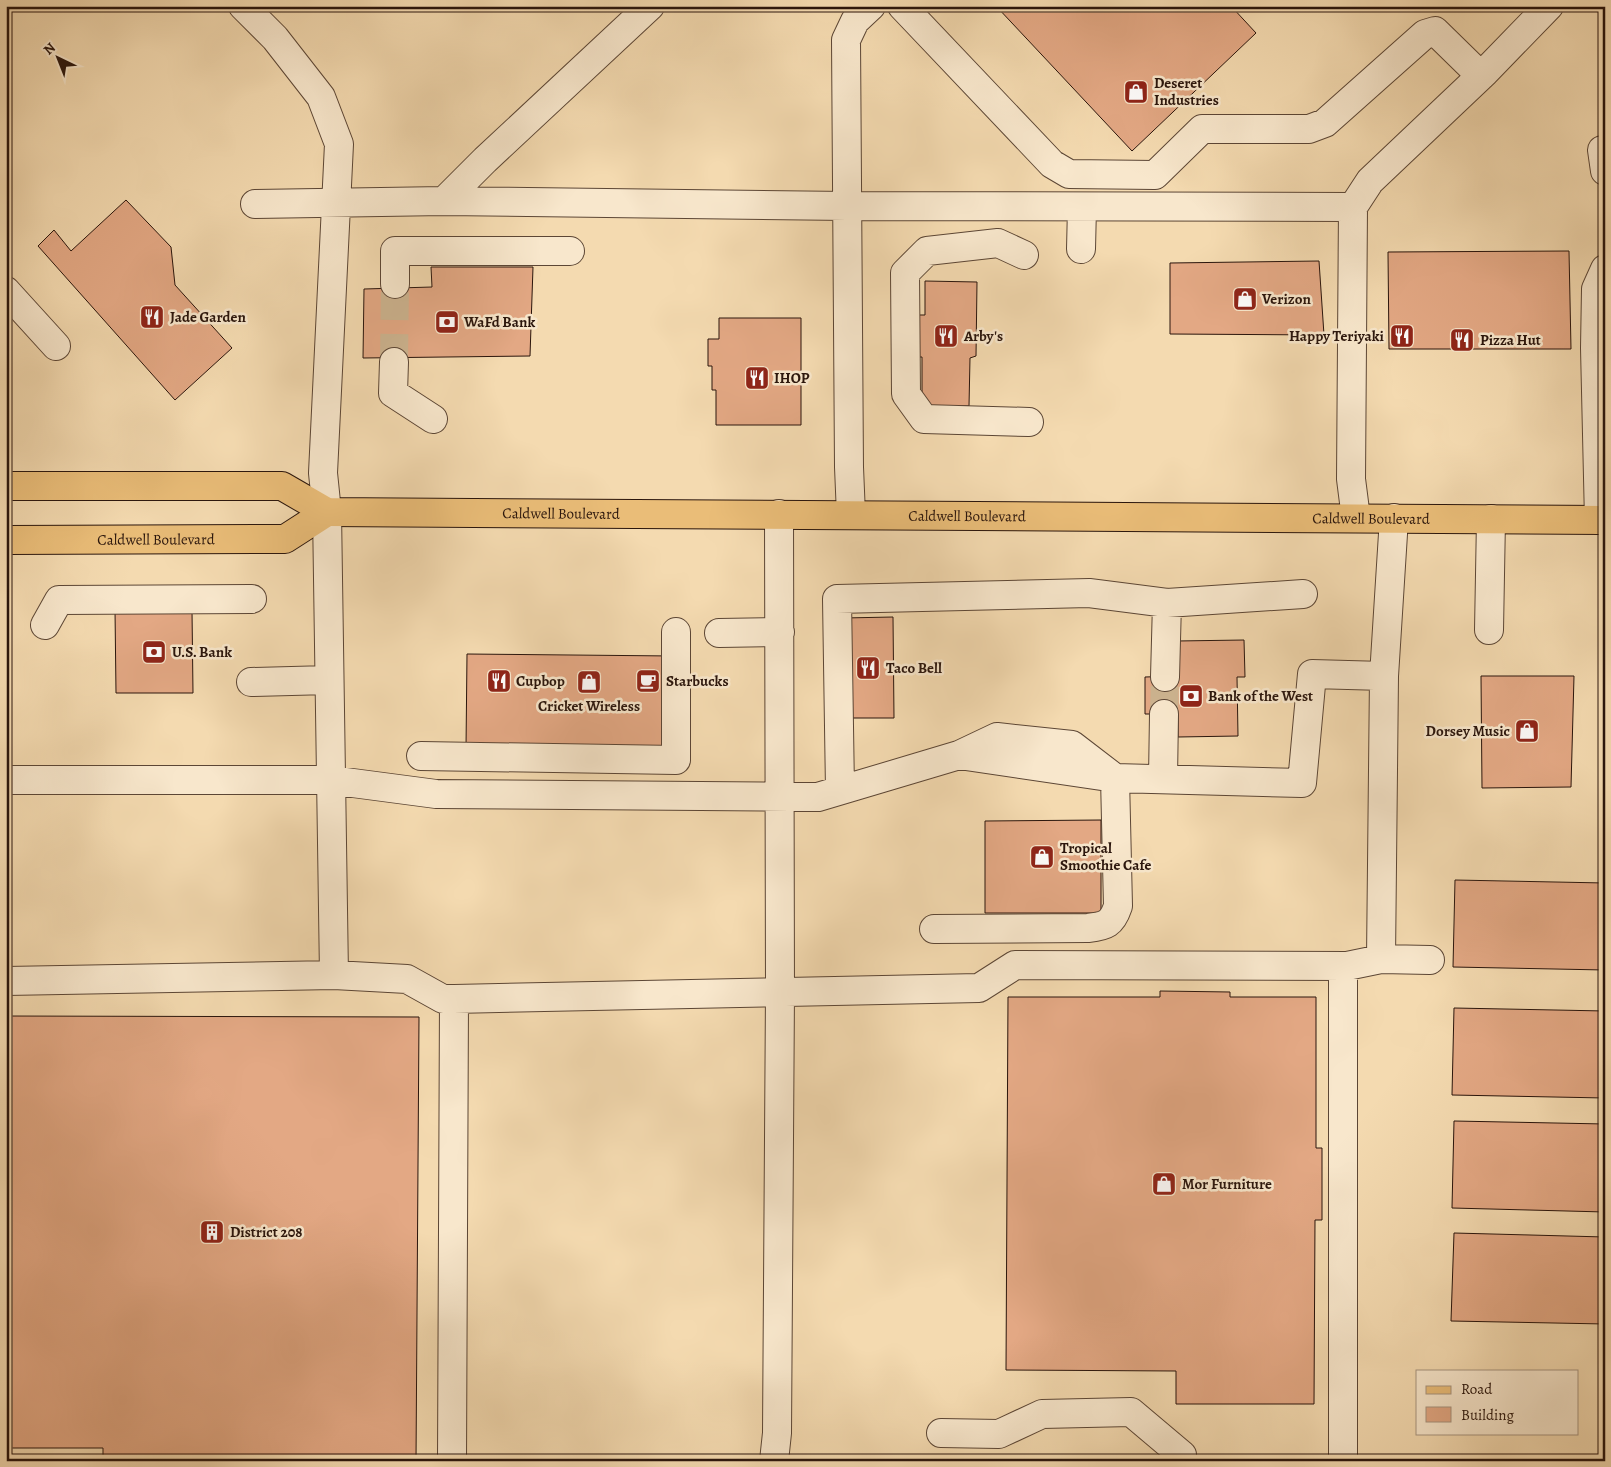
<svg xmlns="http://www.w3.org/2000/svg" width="1611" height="1467" font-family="Alegreya,serif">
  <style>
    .building { fill: #e3a884; stroke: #2a150c }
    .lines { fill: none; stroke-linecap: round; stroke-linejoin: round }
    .minor-tunnel { stroke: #ccb38f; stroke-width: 28; stroke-dasharray: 28 14; stroke-linecap: butt }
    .minor-casing { stroke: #5c4635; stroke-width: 30 }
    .major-casing { stroke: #2a150c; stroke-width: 30 }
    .minor { stroke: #f8e7cc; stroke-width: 28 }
    .major { stroke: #eabd78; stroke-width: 28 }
    .labels { text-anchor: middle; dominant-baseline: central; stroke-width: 5; stroke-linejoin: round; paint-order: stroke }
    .poi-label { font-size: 15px; font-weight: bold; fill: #2a150c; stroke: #f8e7cc; text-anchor: start }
    .street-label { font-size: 15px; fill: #2a150c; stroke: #f8e7cc }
  </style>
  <rect width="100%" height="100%" fill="#f4dab0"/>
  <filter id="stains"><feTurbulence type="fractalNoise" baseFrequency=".004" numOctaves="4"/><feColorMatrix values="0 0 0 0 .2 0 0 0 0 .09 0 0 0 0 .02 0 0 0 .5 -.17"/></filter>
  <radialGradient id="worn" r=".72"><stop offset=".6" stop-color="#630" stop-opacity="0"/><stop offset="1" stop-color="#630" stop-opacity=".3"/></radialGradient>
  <path class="building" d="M996,6h235l25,27 -124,118z
    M126,200l45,47 4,38 57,63 -57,52 -137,-154 16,-16 17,21z
    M1569,251l2,98h-182l-1,-97z
    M1319,261l5,74 -154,-1v-71z
    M431,267h102l-3,89 -167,2 1,-69 68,-2z
    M925,281l52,1 -1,74 -6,2 -1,48h-47v-49h-6v-42h9z
    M719,318h82v107h-85v-35h-4v-24h-4v-27h11z
    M115,610l77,1 1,82h-77z
    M893,617l1,101h-51v-100z
    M1244,640l1,37h-8l1,59 -60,1v-23h-33v-37l32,-1v-35z
    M467,654l206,2v93l-207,-1z
    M1481,676h93l-3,111 -89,1z
    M1101,820v93h-116v-92z
    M1455,880l150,3v87l-152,-3z
    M1160,991l70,1v5h86v151h6v72h-7l-1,184h-138v-33l-170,-1 2,-373h152z
    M1454,1008l151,3v87l-153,-3z
    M6,1016l413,1 -3,444h-313v-13h-97z
    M1454,1121l151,3v88l-153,-4z
    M1454,1233l151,4v87l-154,-3z"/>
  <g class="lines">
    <path class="minor-tunnel" d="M394,362l1,-78
      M1164,714l1,-37"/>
    <defs>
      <path id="minor" d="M243,6l32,32 46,59 18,47 -16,329 4,39 7,463
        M902,6l150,158 17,10 86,1 47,-46h107l16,-6 100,-89 10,-3 46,45
        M1602,150l3,21
        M444,201l41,-41 165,-154
        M255,204l189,-3 403,5 506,1 17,-26 115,-109 64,-66
        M1353,207l-2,272 5,39
        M1081,249l1,-42
        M1024,255l-26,-12 -71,8 -22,22 1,121 18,25 105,3
        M395,284v-33h175
        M6,291l50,55
        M394,362l-1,31 40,26
        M851,515l-2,-48 -3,-427 9,-19 16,-15
        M1599,520l-4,-172 1,-59 9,-20
        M45,625l14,-25 193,-1
        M1489,630l2,-111
        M719,633l61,-1
        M1165,677l2,-74
        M251,682l78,-2
        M959,755l156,23 187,5 10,-109 72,2
        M421,756l255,4v-128
        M1163,779l1,-65
        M6,780h324l106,14 382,3 141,-42 38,-18 75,8 43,33
        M840,790l-3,-191 252,-6 78,10 136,-9
        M934,929l154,-1c18,-2 24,-4 30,-22l-3,-128
        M1381,959l3,-283 10,-158
        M1343,966v495
        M6,981l328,-6 73,4 36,20h11l525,-11 36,-23 332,1 34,-7 49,1
        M941,1433l58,1 43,-20 89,-2 51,43v6
        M452,1461l2,-462
        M774,1461l3,-28 3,-441 -1,-478"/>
      <g id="major">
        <path id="s1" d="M6,486h276l45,26 1278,8"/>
        <path id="s2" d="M6,540l279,-1 42,-27"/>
      </g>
    </defs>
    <use href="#minor" class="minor-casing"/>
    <use href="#major" class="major-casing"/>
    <use href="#minor" class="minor"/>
    <use href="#major" class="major"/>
  </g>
  <defs>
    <symbol id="shop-square" viewBox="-11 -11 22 22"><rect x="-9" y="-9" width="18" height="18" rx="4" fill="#8f2418" stroke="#f8e7cc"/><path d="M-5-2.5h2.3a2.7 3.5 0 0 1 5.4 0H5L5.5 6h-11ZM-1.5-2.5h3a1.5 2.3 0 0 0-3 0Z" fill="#fff"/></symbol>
    <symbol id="restaurant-square" viewBox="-11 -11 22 22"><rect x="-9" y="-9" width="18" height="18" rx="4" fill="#8f2418" stroke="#f8e7cc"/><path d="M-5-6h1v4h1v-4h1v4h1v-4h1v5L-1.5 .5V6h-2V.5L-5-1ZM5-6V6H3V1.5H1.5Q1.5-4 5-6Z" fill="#fff"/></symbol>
    <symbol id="bank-square" viewBox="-11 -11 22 22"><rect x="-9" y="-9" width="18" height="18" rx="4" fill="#8f2418" stroke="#f8e7cc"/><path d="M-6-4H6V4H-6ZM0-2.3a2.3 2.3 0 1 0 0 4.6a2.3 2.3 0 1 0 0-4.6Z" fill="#fff"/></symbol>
    <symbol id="cafe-square" viewBox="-11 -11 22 22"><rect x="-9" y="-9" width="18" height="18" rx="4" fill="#8f2418" stroke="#f8e7cc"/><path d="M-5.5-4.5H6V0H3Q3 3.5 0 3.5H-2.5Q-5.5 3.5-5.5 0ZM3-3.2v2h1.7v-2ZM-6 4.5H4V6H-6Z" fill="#fff"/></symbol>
    <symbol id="building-square" viewBox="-11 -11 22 22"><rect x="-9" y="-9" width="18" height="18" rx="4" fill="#8f2418" stroke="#f8e7cc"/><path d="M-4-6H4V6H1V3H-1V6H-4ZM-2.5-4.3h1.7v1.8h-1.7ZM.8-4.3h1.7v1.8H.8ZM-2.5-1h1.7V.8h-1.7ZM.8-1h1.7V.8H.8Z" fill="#fff"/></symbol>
  </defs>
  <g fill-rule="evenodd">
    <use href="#shop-square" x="1122" y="78" width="28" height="28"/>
    <use href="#shop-square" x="1231" y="285" width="28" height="28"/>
    <use href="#restaurant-square" x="138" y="303" width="28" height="28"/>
    <use href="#bank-square" x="433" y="308" width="28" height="28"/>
    <use href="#restaurant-square" x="932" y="322" width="28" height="28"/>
    <use href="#restaurant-square" x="1388" y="322" width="28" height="28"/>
    <use href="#restaurant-square" x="1448" y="326" width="28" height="28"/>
    <use href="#restaurant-square" x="743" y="364" width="28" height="28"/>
    <use href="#bank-square" x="140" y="638" width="28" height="28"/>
    <use href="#restaurant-square" x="854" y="654" width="28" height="28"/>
    <use href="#restaurant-square" x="485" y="667" width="28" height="28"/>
    <use href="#cafe-square" x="634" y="667" width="28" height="28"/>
    <use href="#shop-square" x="575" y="668" width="28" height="28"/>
    <use href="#bank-square" x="1177" y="682" width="28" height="28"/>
    <use href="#shop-square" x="1513" y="717" width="28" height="28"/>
    <use href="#shop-square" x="1028" y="843" width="28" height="28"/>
    <use href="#shop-square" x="1150" y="1170" width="28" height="28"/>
    <use href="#building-square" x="198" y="1218" width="28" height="28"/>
  </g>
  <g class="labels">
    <g class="poi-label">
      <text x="1154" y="83">Deseret<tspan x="1154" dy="17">Industries</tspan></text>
      <text x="1262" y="299">Verizon</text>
      <text x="170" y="317">Jade Garden</text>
      <text x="464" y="322">WaFd Bank</text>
      <text x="964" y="336">Arby's</text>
      <text x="1384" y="336" text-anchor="end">Happy Teriyaki</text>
      <text x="1480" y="340">Pizza Hut</text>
      <text x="774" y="378">IHOP</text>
      <text x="172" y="652">U.S. Bank</text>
      <text x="886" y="668">Taco Bell</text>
      <text x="516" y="681">Cupbop</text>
      <text x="666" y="681">Starbucks</text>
      <text x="1208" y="696">Bank of the West</text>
      <text x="589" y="706" text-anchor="middle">Cricket Wireless</text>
      <text x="1510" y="731" text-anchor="end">Dorsey Music</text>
      <text x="1060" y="848">Tropical<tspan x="1060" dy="17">Smoothie Cafe</tspan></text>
      <text x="1182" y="1184">Mor Furniture</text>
      <text x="230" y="1232">District 208</text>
    </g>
    <g class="street-label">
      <text stroke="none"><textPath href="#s1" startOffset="562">Caldwell Boulevard</textPath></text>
      <text stroke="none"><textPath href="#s1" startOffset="968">Caldwell Boulevard</textPath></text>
      <text stroke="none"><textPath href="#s1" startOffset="1372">Caldwell Boulevard</textPath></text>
      <text stroke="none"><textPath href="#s2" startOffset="150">Caldwell Boulevard</textPath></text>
    </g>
  </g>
  <rect width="1611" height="1467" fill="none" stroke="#f4dab0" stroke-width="25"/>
  <rect x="8" y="8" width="1596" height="1452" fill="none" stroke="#2a150c" stroke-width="2.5"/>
  <rect x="12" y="12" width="1586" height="1442" fill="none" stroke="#2a150c"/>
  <rect x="1416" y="1370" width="162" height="65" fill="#f8e7cc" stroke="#a6937f"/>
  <rect x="1426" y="1386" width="25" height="8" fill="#eabd78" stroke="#a6937f"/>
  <text x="1461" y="1394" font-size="15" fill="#2a150c">Road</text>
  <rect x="1426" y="1407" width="25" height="15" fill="#e3a884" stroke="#a6937f"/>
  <text x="1461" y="1420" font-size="15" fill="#2a150c">Building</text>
  <g transform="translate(58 58) rotate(317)" stroke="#f8e7cc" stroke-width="4" paint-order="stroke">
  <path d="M0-4L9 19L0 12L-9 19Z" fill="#2a150c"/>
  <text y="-8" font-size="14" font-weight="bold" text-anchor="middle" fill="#2a150c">N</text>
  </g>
  <rect width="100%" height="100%" filter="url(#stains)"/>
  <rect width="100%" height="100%" fill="url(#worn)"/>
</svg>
